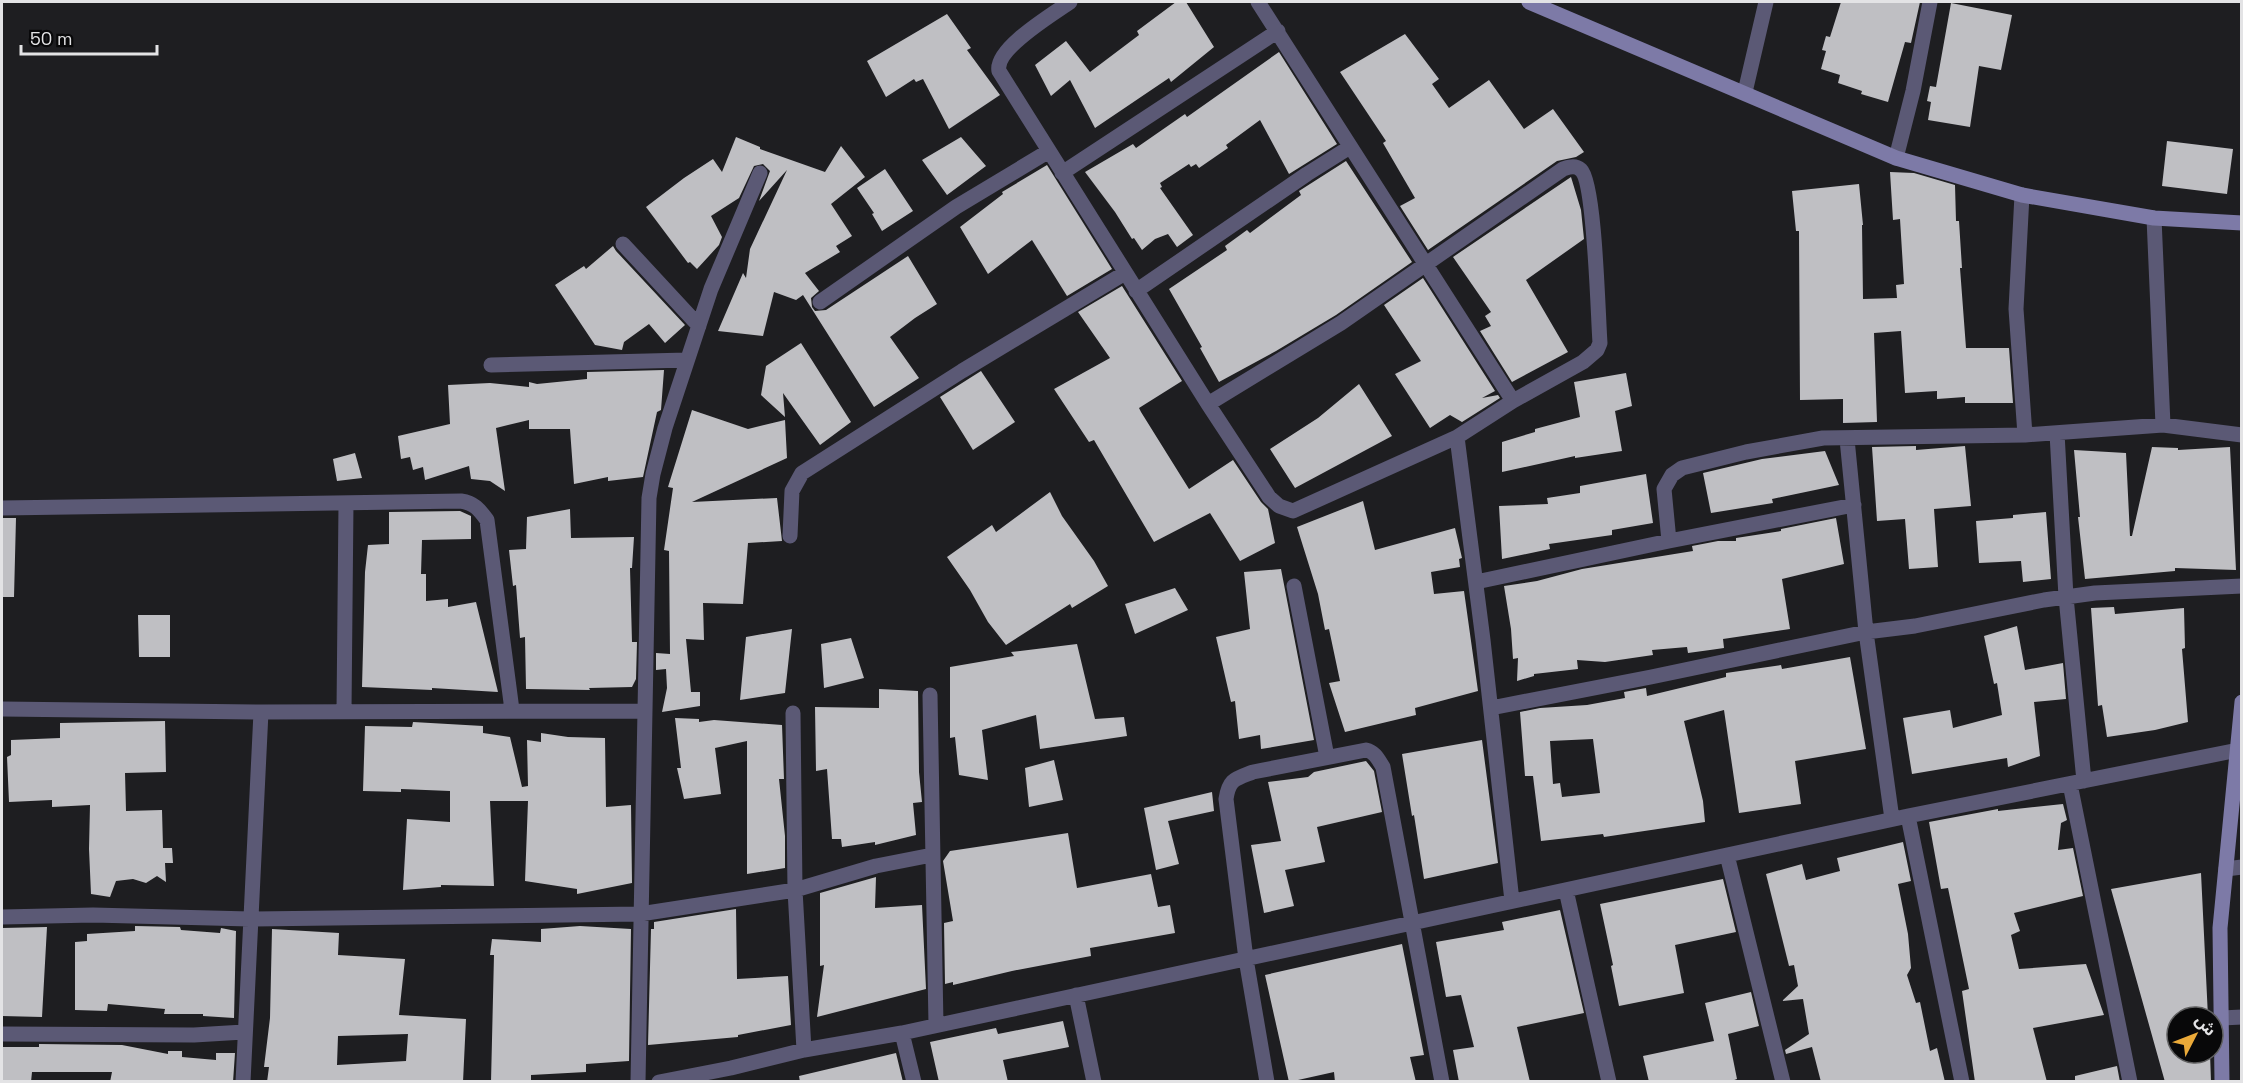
<svg xmlns="http://www.w3.org/2000/svg" width="2243" height="1083" font-family="'Space Grotesk','Noto Sans Arabic',sans-serif">
  <style>
    .building { fill: #bfbfc3; fill-rule: evenodd }
    .lines { fill: none; stroke-linecap: round; stroke-linejoin: round }
    .street { stroke: #5b5975; stroke-width: 15 }
    .secondary { stroke: #7d7aa7; stroke-width: 15 }
  </style>
  <rect width="100%" height="100%" fill="#1e1e21"/>
  <path class="building" d="M1176,2h10l28,45 -43,35 -2,-4 -74,50 -25,-48 -19,16 -16,-31 31,-24 24,31 49,-37 -2,-4z
    M1841,2h79l-9,41 -6,-1 -17,60 -27,-8 1,-3 -24,-8 2,-8 -19,-6 5,-18 -4,-1 4,-14 4,1z
    M1951,3l61,12 -11,55 -22,-4 -9,61 -42,-7 3,-18 -4,-1 3,-15 6,1z
    M947,14l24,34 -4,2 33,45 -51,34 -26,-50 -7,3 -2,-3 -28,18 -19,-36z
    M1405,34l34,45 -7,5 17,24 40,-28 35,49 29,-20 31,43 -8,5 -19,4 -129,89 -28,-44 15,-8 -32,-55 3,-2 -46,-69z
    M1279,52l58,92 -48,30 -29,-54 -34,25 2,3 -29,20 -3,-4 -5,3 -2,-3 -29,19 2,4 -2,1 33,47 -16,12 -9,-13 -13,5 -13,11 -8,-12 -2,1 -17,-27 -30,-40 48,-28 3,4 49,-34 2,3z
    M736,137l24,10v2l65,23 16,-26 24,31 -34,27 21,32 -16,10 4,6 -35,21 14,18 -8,7 1,9 3,4 11,-1 82,-54 29,48 -22,14 -25,19 29,41 -45,29 -71,-112 -7,5 -22,-8 -11,44 -45,-5 25,-58 3,5 4,-29 37,-79 -28,31 11,-30 -7,-7 -9,2 -15,32 -28,18 11,21 -3,8 -22,24 -7,-7 -2,1 -42,-56 38,-29 29,-19 9,13z
    M961,137l25,29 -39,29 -25,-35z
    M2167,141l66,8 -6,45 -65,-8z
    M1346,161l66,101 -76,53 -60,36 -57,31 -19,-34 2,-1 -33,-58 58,-39 -2,-4 22,-16 3,3 51,-38 -2,-4z
    M1047,165l65,104 -45,27 -35,-56 -44,34 -28,-47 43,-33 -1,-2z
    M885,169l28,42 -31,20 -10,-17 2,-1 -17,-25z
    M1890,172l24,1 41,12 1,36h3l3,47h-2l6,80h43l4,55h-48v-6l-28,2v-8l-32,2 -4,-62 -27,2 3,89 -34,1v-24l-43,1 -1,-169h-3l-4,-40 67,-7 4,41h-1l1,74 34,-1 -1,-13 8,-1 -4,-65 -7,1z
    M1571,177l10,33 3,29 -58,41 42,72 -56,30 -32,-51 11,-5 -6,-10 6,-4 -38,-55z
    M613,246l3,5 69,74 -20,18 -16,-19 -25,18 -2,8 -27,-5 -40,-60 29,-19 2,3z
    M1423,278l72,113 -13,7 16,-3 2,3 -38,24 -12,-7 -20,13 -35,-54 26,-13 -37,-56z
    M1122,286l60,95 -43,27 2,4 48,77 44,-29 28,42 7,7 7,34 -35,18 -30,-48 -56,29 -60,-102 -5,2 -35,-53 56,-31 -32,-46z
    M801,343l50,79 -31,23 -37,-52 2,24 -24,-22 5,-29z
    M664,370l-3,40 -4,2 -14,65 -35,4v-4l-34,7 -4,-55h-41v-9l-33,8 9,63 -15,-10 -19,-2 -2,-13 -44,14 -2,-13 -10,3 -3,-13 -9,2 -3,-23 52,-12 -2,-39 42,-2 39,4v-5l8,2 50,-5v-7z
    M981,371l34,51 -42,28 -33,-53z
    M1626,373l6,33 -17,5 7,40 -47,7v-2l-73,16v-30l33,-10v-3l45,-12 -6,-35z
    M1359,384l33,52 -97,52 -25,-39 48,-31z
    M692,410l56,19 37,-9 2,38 -95,44 85,-4 5,43 -34,2 -5,61 -40,-1 1,37 -18,-1 5,53h9v14l-38,6 5,-24 -1,-19 -10,1v-17l14,1 -1,-103 -5,-1 9,-62 -5,-1z
    M1916,446v4l49,-4 6,60 -37,3 4,58 -29,2 -4,-50 -28,2 -5,-74z
    M2152,447l26,1v2l52,-3 6,123 -61,-2v3l-90,8 -7,-62h2l-6,-67 52,3 4,83h2z
    M1825,451l14,34 -67,14 1,4 -62,10 -8,-40 59,-14z
    M355,453l7,25 -25,3 -4,-22z
    M1646,474l7,49 -41,7v5l-63,9 1,5 -48,10 -3,-53 49,-2 -1,-6 33,-5v-7z
    M1050,492l12,24 32,45 14,25 -36,22 -2,-4 -64,41 -18,-23 -18,-32 -23,-33 45,-32 4,7z
    M1363,501l12,49 80,-22 7,30 -3,1 1,8 -29,5 3,22 30,-3 14,100 -63,17 1,7 -71,17 -16,-49 11,-2 -11,-52 -4,1 -7,-36 -21,-67z
    M570,509l1,29 63,-1 -2,31h-2l2,74h5l-1,37 -4,8 -43,1 1,2 -64,-1 -1,-52 -5,1 -4,-53 -3,1 -4,-36 17,-1 1,-32z
    M460,511l11,5v23l-49,1 -1,34h5v27l22,-2v8l28,-5 22,90 -66,-4v2l-70,-3 3,-115 3,-27 21,-1v-32z
    M2046,512l5,67 -28,3 -2,-21 -42,2 -3,-42 37,-3v-3z
    M2,518h14l-2,79h-12z
    M1836,518l8,46 -62,15 8,50 -67,10 1,9 -14,2 -22,3 -1,-6 -35,3 1,5 -48,7 -28,-2 1,9 -44,5v2l-17,5 1,-23 -5,1 -2,-30 -7,-43 33,-5 45,-12 111,-18 -1,-5 26,-5h18v-3l45,-7v-2z
    M1281,569l33,171 -53,9 -1,-14 -21,4 -4,-38 -4,1 -15,-65 34,-8 -6,-57z
    M1175,588l13,22 -53,24 -10,-30z
    M2114,607l1,7 69,-6 1,40 -3,1 6,73 -33,8 -48,7 -5,-32 -4,1 -7,-98z
    M138,615h32v42h-31z
    M2017,626l8,44 38,-7 3,36 -32,3 6,54 -32,11 -1,-9 -95,16 -9,-56 47,-8 3,18 49,-13 -5,-32 -3,1 -10,-48z
    M792,629l-7,64 -45,7 6,-63z
    M851,638l13,40 -40,10 -3,-44z
    M1077,644l18,75 29,-2 3,19 -87,13 -4,-34 -54,15 6,50 -29,-5 -4,-38 -5,1v-71l64,-11 -3,-4z
    M1850,657l16,92 -71,12 6,43 -62,9 -15,-103 -40,11 19,80 2,21 -101,15 -1,-3 -62,7 -8,-65h-8l-5,-64 20,-4 47,-3 38,-7 -1,-6 22,-4 1,8 79,-19v-4l55,-8 1,4zM1593,739l7,54 -38,4 -2,-14 -7,1 -3,-43z
    M879,689l39,2 1,81 3,30 -9,1 3,32 -41,10v-3l-33,5 -1,-8h-9l-5,-70 -11,2 -1,-64 64,1z
    M675,718l24,1v3l15,-2 68,5 2,54h-5l6,57v32l-38,6v-133l-32,7 6,46 -37,5 -7,-31h4z
    M165,721l1,51 -41,1 1,38 36,-1 1,38h9l1,15h-8l1,19 -9,-6 -11,7 -13,-4 -17,2 -6,16 -19,-3 -2,-45 1,-44 -38,2v-7l-43,2 -2,-45 4,-2v-15l49,-2v-15z
    M413,722l70,4v7l27,4 12,50 6,-1 -1,-46 14,2v-9l27,4 37,1 1,69 25,-2 1,78 -55,11v-5l-52,-8 3,-80h-38l4,85 -53,-1v2l-38,3 4,-71 43,3v-31l-49,-2v3l-38,-1 2,-65 47,1z
    M1482,740l16,123 -74,16 -10,-64 -2,1 -10,-62z
    M1054,760l9,40 -34,7 -4,-39z
    M1366,761l8,10 8,41 -65,15 8,35 -40,8 9,36 -30,7 -13,-68 30,-4 -13,-59 40,-5 6,-5z
    M1212,792l2,19 -46,10 11,43 -23,6 -12,-62z
    M2063,804l4,16 -6,3 -3,27 15,-2 10,48 -69,17 6,18 -9,4 8,34 67,-5 18,51 -71,13 14,54h-72l-13,-91 7,-2 -21,-101 -7,1 -12,-67 69,-13v2z
    M1068,833l9,55 74,-14 7,33 12,-2 5,28 -85,15 1,8 -79,15 -59,14v-3l-8,2 -1,-61 9,-2 -10,-60 7,-10z
    M1903,842l8,39 -13,3 10,50 3,34 -4,7 9,28 4,-1 10,49 7,-3 8,34h-124l-9,-35 -26,7 -1,-4 24,-16 -6,-35 -21,2 16,-15 -4,-21 -5,1 -23,-92 36,-10 4,16 34,-9 -3,-13z
    M2201,873l7,144h-31v36h33l1,29h-46l-54,-193z
    M876,877l-1,31 47,-3 4,84 -109,28 7,-52 -4,1v-73z
    M1723,879l13,53 -61,13 9,48 -65,13 -8,-40 2,-1 -13,-61z
    M736,909l1,70 51,-3 3,49 -53,10v2l-90,8 3,-116h3v-7z
    M1560,910l24,103 -67,14 13,55h-71l-6,-32 21,-3 -13,-52 -15,2 -10,-55 68,-12 -2,-8z
    M135,926l45,1 1,3 39,3 1,-5 15,3 -2,87 -31,-2v-2h-39l1,-5 -57,-5 -1,7 -32,-1v-68l12,-1v-7l48,-3z
    M580,926l51,3 -2,132 -43,3v8l-55,3v7h-40l3,-127h-4l2,-16 49,3v-13z
    M47,927l-5,90 -40,-1v-88z
    M272,929l67,4 -1,22 67,4 -6,56 67,4 -3,63h-196l2,-15h-5l6,-49zM408,1034l-2,27 -69,4 1,-29z
    M1402,944l22,111 -14,2 6,25h-81l-1,-10 -45,10 -24,-107z
    M1751,992l8,34 -31,8 9,45 -8,3h-80l-6,-26 71,-15 -9,-38z
    M1063,1021l6,26 -66,13 5,22h-69l-9,-40 66,-14 2,6z
    M39,1044l83,1 46,9v-3h14v6l34,3v-7h19l-2,29h-123l2,-10h-80l-1,10h-29v-35h37z
    M896,1053l7,29h-103l-1,-6z
    M2117,1066l3,16h-45v-6z"/>
  <g class="lines">
    <path class="street" d="M1070,2c-17,12 -76,47 -71,69l209,333 61,93 10,9 14,5 164,-74 56,-36 70,-39 14,-12 3,-7c-2,-26 -5,-160 -19,-173 -6,-5 -11,-3 -18,-1l-222,154 -133,81
      M1258,2l255,399
      M1745,92l21,-90
      M1896,158l17,-67 17,-89
      M1062,173l216,-142
      M2022,195l-6,114 9,126
      M2154,218l9,207
      M623,244l76,82
      M1136,291l171,-117 43,-27
      M820,302l136,-95 93,-56
      M491,365l196,-5
      M2057,433l9,164 18,184
      M1457,437l26,203 29,261
      M1847,439l19,193 26,187
      M2,508l459,-7c13,2 18,8 26,19l25,190
      M790,536l2,-45 10,-18 160,-102 163,-98
      M1669,541l-5,-52 8,-14 10,-7 64,-16 77,-14 202,-3 138,-10 79,10
      M1476,582l193,-41 185,-36
      M1294,586l33,171
      M930,695l6,330
      M1491,708l160,-31 215,-45 49,-6 129,-26 51,-7 147,-7
      M2,709l259,3 383,-1
      M344,711l2,-208
      M793,713l2,177 9,160
      M2070,784l60,298
      M1908,816l54,266
      M1727,855l56,227
      M2226,869l16,-2
      M1566,890l43,192
      M2,917l91,-2 157,4 390,-5 155,-24 81,-24 56,-11
      M1076,995l18,87
      M2222,1018l20,-1
      M902,1033l12,49
      M2,1034l192,1 50,-3
      M243,1082l18,-370
      M638,1082l11,-584 4,-24 12,-46 46,-139 49,-116
      M659,1082l72,-14 73,-18 98,-17 1006,-217 330,-66
      M1267,1082l-21,-123 -20,-160c3,-20 9,-20 27,-27l113,-22c9,2 12,9 17,17l59,315"/>
    <path class="secondary" d="M1529,2l367,156 126,37 132,23 88,5
      M2222,1082l-2,-154 22,-226"/>
  </g>
  <rect width="2243" height="1083" fill="none" stroke="#e3e3e5" stroke-width="6"/>
  <g transform="translate(2195 1035) rotate(48)"><circle r="28" fill="#080809" stroke="#606061" stroke-width="1.5"/>
  <path d="M0-4.5L10 22L0 15L-10 22Z" fill="#ebaa39"/>
  <text y="-9" font-size="16" font-weight="bold" text-anchor="middle" fill="#e3e3e5">ش</text>
  </g>
  <path d="M21 45v9h136v-9" fill="none" stroke="#e3e3e5" stroke-width="3"/>
  <text x="30" y="45" font-size="18" fill="#e3e3e5" stroke="#080809" stroke-width="4.5" paint-order="stroke">50 m</text>
</svg>
